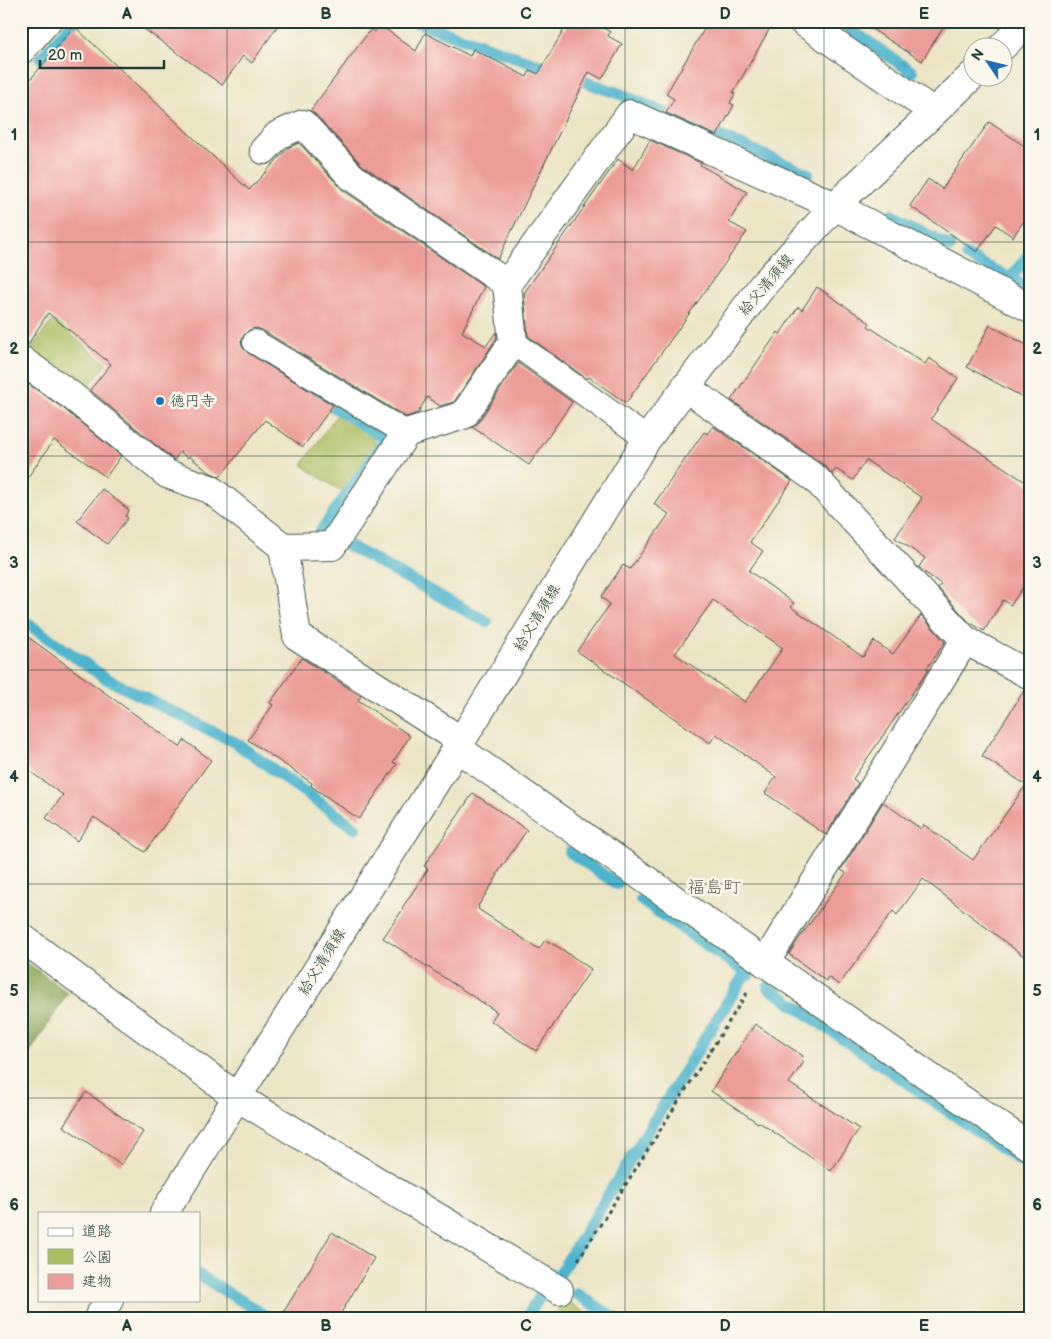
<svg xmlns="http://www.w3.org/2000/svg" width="1051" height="1339" font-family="'Balsamiq Sans','Klee One',sans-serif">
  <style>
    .green { fill: #abbd61; stroke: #657d4a }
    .forest { fill: #88a457; stroke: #547046 }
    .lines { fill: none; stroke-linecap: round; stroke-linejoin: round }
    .stream { stroke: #4eb4cd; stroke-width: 12 }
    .building { fill: #ed9d97; fill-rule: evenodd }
    .service-casing { stroke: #3e564a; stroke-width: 26 }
    .minor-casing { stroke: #3e564a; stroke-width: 30 }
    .secondary-casing { stroke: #3e564a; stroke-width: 30 }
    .path { stroke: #3e564a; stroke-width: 3; stroke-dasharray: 4 4; stroke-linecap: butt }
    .service { stroke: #fff; stroke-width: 24 }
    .minor { stroke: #fff; stroke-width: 28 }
    .secondary { stroke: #fff; stroke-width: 28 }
    .grid { fill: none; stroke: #1f3d34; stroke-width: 1; stroke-opacity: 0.55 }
    .poi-dot { fill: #1f6fb2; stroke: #fbf7ec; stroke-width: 2 }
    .labels { text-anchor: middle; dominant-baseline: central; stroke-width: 5; stroke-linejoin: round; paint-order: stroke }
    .street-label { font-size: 15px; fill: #1f3d34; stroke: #fbf7ec }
    .poi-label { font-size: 15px; fill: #1f3d34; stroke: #fbf7ec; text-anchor: start }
    .quarter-label { font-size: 18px; fill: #675f57; stroke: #fbf7ec }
    .neatline { fill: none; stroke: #1f3d34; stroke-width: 2 }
    .grid-label { font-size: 16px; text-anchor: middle; font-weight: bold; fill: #1f3d34 }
  </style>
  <rect width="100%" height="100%" fill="#fbf7ec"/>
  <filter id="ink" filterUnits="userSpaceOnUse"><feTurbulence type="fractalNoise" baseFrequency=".02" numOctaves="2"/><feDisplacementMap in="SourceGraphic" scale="10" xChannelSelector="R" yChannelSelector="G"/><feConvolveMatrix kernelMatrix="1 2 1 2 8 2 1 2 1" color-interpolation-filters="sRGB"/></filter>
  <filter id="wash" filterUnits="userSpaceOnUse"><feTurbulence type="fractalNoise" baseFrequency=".0096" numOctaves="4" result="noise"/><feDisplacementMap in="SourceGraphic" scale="20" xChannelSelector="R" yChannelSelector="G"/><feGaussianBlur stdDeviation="1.12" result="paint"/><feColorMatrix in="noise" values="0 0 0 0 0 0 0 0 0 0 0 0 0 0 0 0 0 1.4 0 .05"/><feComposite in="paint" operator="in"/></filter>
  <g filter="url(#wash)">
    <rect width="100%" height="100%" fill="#ece5c5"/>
    <path class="green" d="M53,320l54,44 -25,31 -54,-43z
      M338,413l36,25 1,9 -32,46 -41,-28z
      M565,1300l29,18h-41z"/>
    <path class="forest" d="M21,958l47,35 -47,73z"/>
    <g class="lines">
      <path class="stream" d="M414,21l206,73 188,80
        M838,21l74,51
        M57,73l-16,-15 33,-37
        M891,215l59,32
        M967,256l63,33
        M1010,279l20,-26
        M318,397l68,42 -65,92
        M347,545l140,77
        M21,619l86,60 129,64 119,85
        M570,852l47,32
        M641,900l108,74
        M768,987l262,180
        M546,1271l11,7 189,-306
        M199,1275l70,43
        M577,1294l38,24
        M526,1318l15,-23"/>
    </g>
    <g id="blocks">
      <path class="building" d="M133,21h148l-29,42 -9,-7 -21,29z
        M569,21h22l19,11 -2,4 14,8 -20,35 -13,-7 -91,187 -136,-94 -48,-52 -4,-2 61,-82 4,3 5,-7 36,26 9,-18 45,23 3,-7 54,28 3,-7 8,4z
        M709,21h65l-41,72 2,1 -5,9 4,2 -17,31 -51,-23 8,-14 -8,-5z
        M859,21h88l-25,40z
        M74,26l175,164 40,-43 10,-4 44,47 141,97 -22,45 24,14 10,-14 1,6 -43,64 -14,4 -13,-9 -9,16 -12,4 -144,-87 -6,-2 -7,2 -5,5 -3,6 2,7 5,5 85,52 -30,42 -38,-27 -45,57 -11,-5 -20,-16 -1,2 -8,-6 -6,8 -84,-70 21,-26 -63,-51 -21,33 -6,-1v-254z
        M989,122l41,28v62l-17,25 -17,-12 -19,27 -67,-46 18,-27 14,10z
        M650,140l51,23 -1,2 47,27 -18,30 18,10 -121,171 -37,-26 -2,2 -59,-43 -4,-43 94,-134 15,11z
        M817,287l53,36 -2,3 57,38 4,-6 29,20 -27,41 99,66v91l-19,29 -8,-5 -19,31 -15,-9 -31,-34 3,-4 -17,-12 -5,-5 6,-9 -30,-20 27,-40 -56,-38 -13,20 -17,-11 -4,5 -7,-8 -94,-66 47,-68 2,2 18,-27 4,3z
        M990,325l40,22v54l-63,-34z
        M518,363l54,39 -43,63 -57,-38 5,-3z
        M21,379l42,29 58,48 -15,21 -52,-37 -33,47z
        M713,426l79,55 -42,61 13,9 -14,20 45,32 -3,4 72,50 11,-16 19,13 28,-39 24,27 -18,26 1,2 -6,9 -69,100 5,4 -32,52 -61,-42 11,-16 -60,-43 -6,9 -133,-92 33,-47 -9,-7 22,-32 7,4 39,-55 -15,-10 50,-72 3,2zM713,600l70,48 -38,54 -70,-48z
        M102,489l27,21 -4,6 3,2 -21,26 -30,-23z
        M21,632l159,115 4,-7 27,20 -66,92 -51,-35 -17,24 -31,-23 17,-23 -42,-30z
        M302,658l59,38 -3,4 52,36 -17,26 4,2 -38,55 -48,-33 1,-3 -64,-43 25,-35 -3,-2z
        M1025,689l5,2v270l-107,-82 -26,36 -4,-4 -54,74 -11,-8 -2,4 -37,-27 9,-14 48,-67 -5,-3 42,-68 38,27 3,-4 49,35 53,-75 -44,-29z
        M473,793l54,37 -30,44 1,1 -20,31 1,1 -1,2 61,40 6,-9 15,8 31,21 -55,82 -45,-30 6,-9 -114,-74 20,-29 -1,-1 26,-39 -4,-3z
        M755,1024l48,32 -2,3 3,3 -15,21 70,46 -28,42 -72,-49 -1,1 -47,-32z
        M86,1092l57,40 -22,33 -58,-39z
        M332,1232l42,26 -36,60h-58z"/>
    </g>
  </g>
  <g filter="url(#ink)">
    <use href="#blocks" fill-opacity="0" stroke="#3e564a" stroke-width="1"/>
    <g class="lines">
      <defs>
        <path id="service" d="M255,342l151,91
          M513,342l134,97"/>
        <path id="minor" d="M802,21l132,91
          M21,50l26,-29
          M264,150l14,-15 25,-11 49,53 155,107
          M21,360l51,36 95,78 43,15 73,58 14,89 165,105
          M685,387l131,92 149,161 65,35
          M283,547l49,-1 74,-113 58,-18 49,-73 -6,-58 123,-170 205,92 195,102
          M457,748l573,399
          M21,937l216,160 322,193
          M765,963l200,-323"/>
        <path id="secondary" d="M1001,48l27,-27
          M164,1213l293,-465 190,-309 116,-154 72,-79 139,-132
          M98,1318l11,-18"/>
      </defs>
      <use href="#service" class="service-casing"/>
      <use href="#minor" class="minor-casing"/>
      <use href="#secondary" class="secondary-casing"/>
      <path class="path" d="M578,1260l169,-267"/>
      <use href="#service" class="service"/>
      <use href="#minor" class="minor"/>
      <use href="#secondary" class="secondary"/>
    </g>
  </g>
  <path class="grid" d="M227,21v1297M426,21v1297M625,21v1297M824,21v1297M21,242h1009M21,456h1009M21,670h1009M21,884h1009M21,1098h1009"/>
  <circle class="poi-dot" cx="160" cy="401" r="5"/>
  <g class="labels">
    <g class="street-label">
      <text transform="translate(766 285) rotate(-50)">給父清須線</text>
      <text transform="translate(537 618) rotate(-59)">給父清須線</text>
      <text transform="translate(322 962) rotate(-58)">給父清須線</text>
    </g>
    <g class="poi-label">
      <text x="170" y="401">徳円寺</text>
    </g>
    <g class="quarter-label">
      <text x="714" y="887">福島町</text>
    </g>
  </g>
  <rect width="1051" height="1339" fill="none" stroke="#fbf7ec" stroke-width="55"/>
  <rect x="38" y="1212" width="162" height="90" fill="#fbf7ec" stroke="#a3ada2"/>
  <rect x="48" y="1228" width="25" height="8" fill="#ffffff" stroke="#a3ada2"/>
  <text x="82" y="1236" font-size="15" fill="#1f3d34">道路</text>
  <rect x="48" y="1249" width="25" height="15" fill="#abbd61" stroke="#a3ada2"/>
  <text x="82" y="1262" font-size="15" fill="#1f3d34">公園</text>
  <rect x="48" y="1274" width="25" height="15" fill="#ed9d97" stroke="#a3ada2"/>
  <text x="82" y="1286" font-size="15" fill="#1f3d34">建物</text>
  <g transform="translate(988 62) rotate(305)"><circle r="24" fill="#fbf7ec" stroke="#a3ada2"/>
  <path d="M0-4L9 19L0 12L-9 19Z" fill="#1f6fb2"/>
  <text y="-8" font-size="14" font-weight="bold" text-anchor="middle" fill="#1f3d34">N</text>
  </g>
  <path d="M40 60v8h124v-8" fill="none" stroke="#1f3d34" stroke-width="2.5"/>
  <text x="48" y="60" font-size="15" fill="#1f3d34" stroke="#fbf7ec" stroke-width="4" paint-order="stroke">20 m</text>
  <rect x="28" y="28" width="996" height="1284" class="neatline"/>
  <g class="grid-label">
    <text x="127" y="19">A</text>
    <text x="326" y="19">B</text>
    <text x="526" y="19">C</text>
    <text x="725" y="19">D</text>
    <text x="924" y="19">E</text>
    <text x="14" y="140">1</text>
    <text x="1037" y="140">1</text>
    <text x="14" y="354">2</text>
    <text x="1037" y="354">2</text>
    <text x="14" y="568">3</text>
    <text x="1037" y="568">3</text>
    <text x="14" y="782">4</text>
    <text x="1037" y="782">4</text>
    <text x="14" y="996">5</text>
    <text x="1037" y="996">5</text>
    <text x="14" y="1210">6</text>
    <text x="1037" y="1210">6</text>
    <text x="127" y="1331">A</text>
    <text x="326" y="1331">B</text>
    <text x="526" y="1331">C</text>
    <text x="725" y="1331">D</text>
    <text x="924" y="1331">E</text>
  </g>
</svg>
